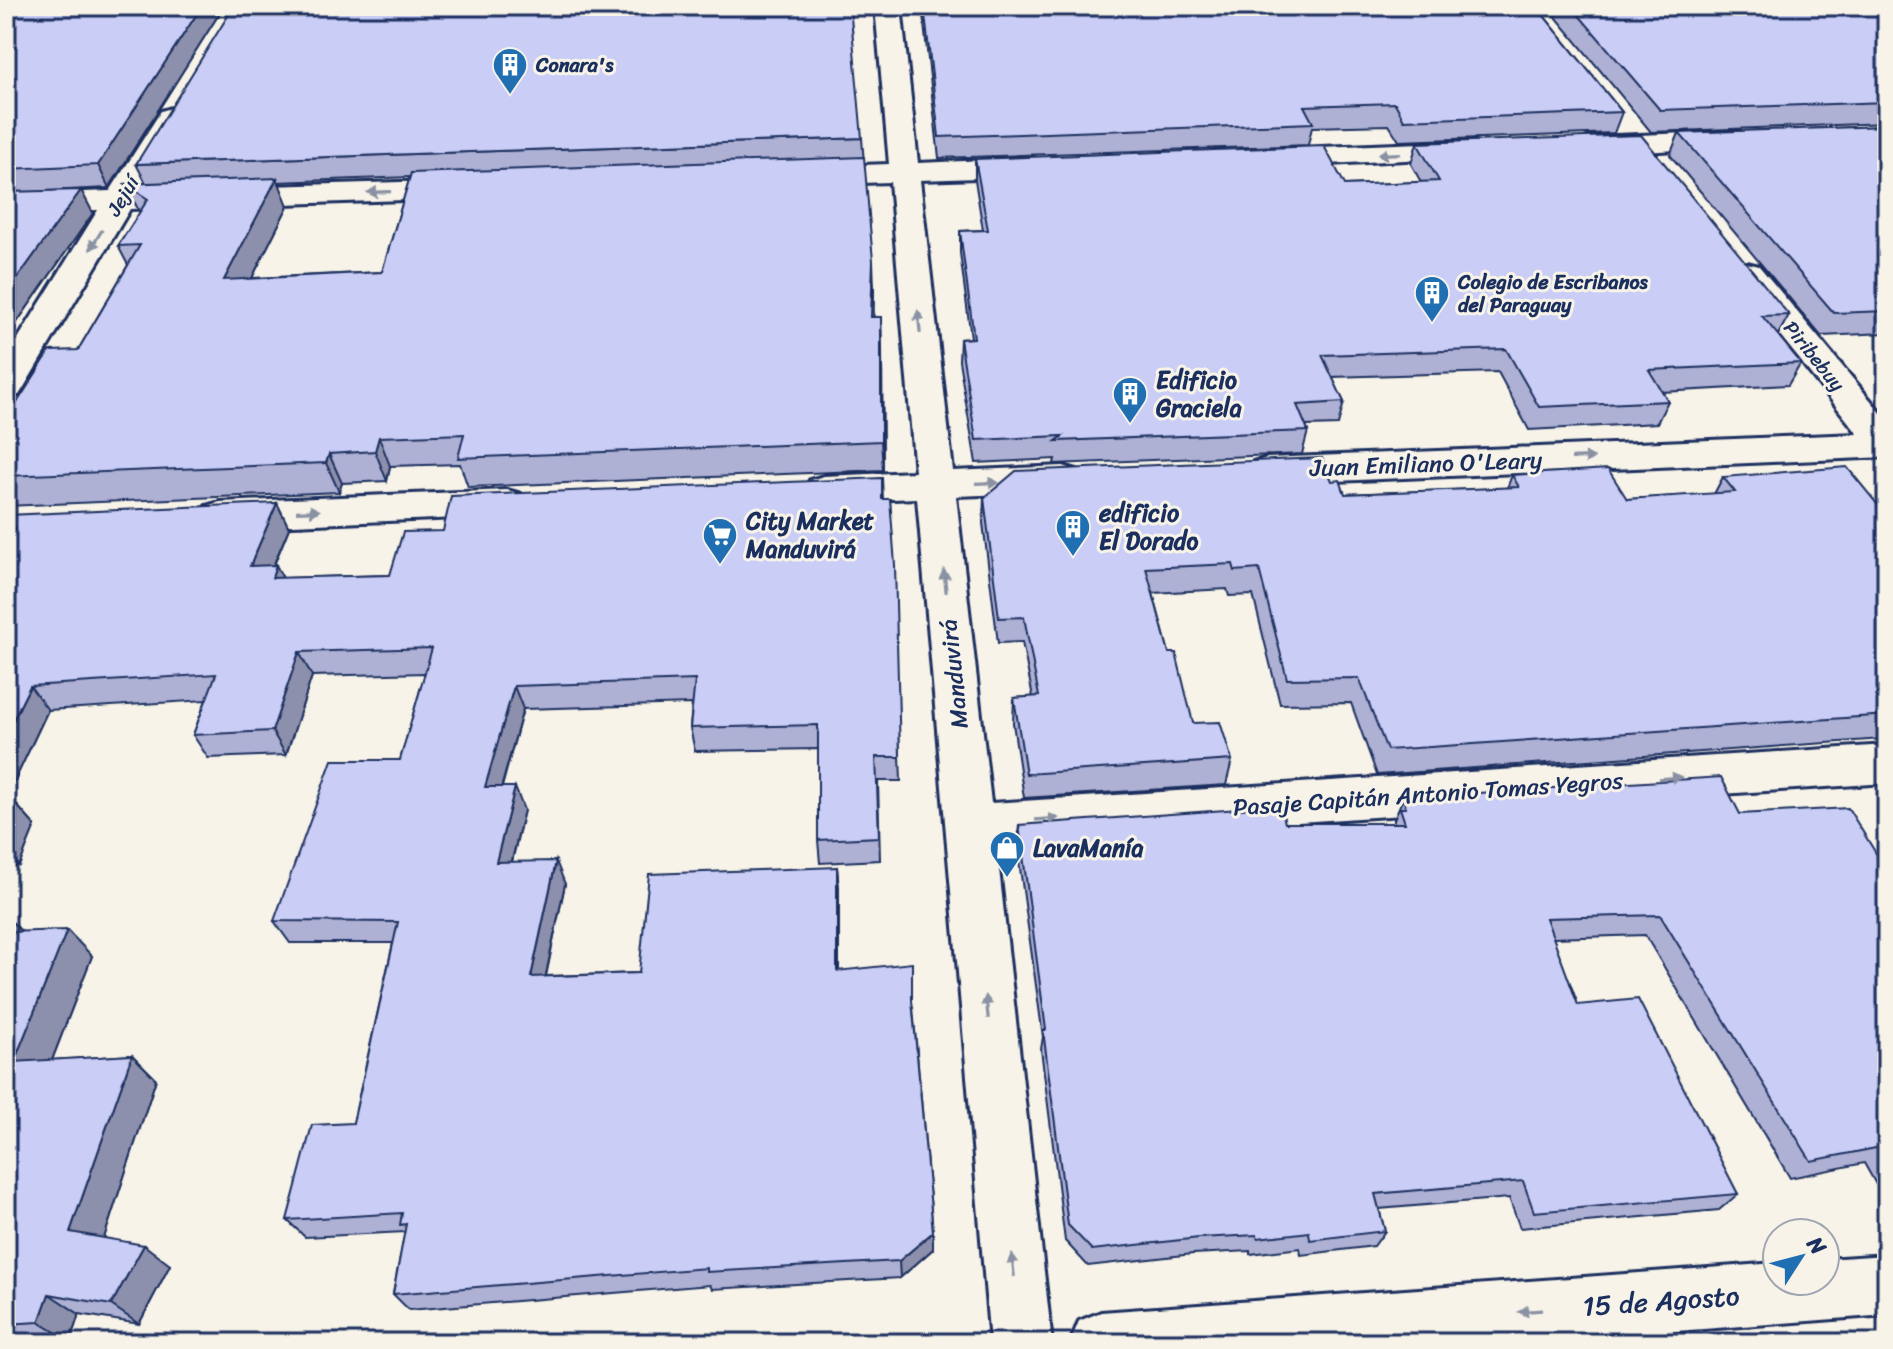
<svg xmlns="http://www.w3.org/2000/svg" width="1893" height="1349" font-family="Sriracha,sans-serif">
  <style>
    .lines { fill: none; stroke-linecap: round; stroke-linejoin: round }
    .street-casing { stroke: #1b2f5e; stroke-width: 6 }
    .street { fill: #f7f3e8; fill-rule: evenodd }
    .wall { fill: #aeb1d4; stroke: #1b2f5e; stroke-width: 2; fill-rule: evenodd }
    .shaded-wall { fill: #8d90ac; stroke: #1b2f5e; stroke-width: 2 }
    .building { fill: #cacef6; stroke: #1b2f5e; stroke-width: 2 }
    .oneway { fill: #8991a3 }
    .labels { text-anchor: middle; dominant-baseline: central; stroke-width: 6; stroke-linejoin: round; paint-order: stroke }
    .far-poi-label { font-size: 20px; font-weight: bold; fill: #1b2f5e; stroke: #f7f3e8; text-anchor: start }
    .far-street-label { font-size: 20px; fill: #1b2f5e; stroke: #f7f3e8 }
    .poi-label { font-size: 24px; font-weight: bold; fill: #1b2f5e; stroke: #f7f3e8; text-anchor: start }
    .street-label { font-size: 24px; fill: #1b2f5e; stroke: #f7f3e8 }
    .near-street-label { font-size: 28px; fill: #1b2f5e; stroke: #f7f3e8 }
  </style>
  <rect width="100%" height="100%" fill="#f7f3e8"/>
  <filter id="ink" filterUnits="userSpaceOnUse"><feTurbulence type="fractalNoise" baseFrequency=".0125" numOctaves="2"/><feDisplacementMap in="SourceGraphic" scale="16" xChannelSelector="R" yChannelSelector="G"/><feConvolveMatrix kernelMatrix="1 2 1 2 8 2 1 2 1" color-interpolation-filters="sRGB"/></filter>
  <g filter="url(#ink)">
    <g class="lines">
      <defs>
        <path id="street" d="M875,6h26l17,157 115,-5 11,3 4,6 -4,6 -11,3 -113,4 33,291 110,-5 14,4 5,9 -5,9 -14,4 -107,4 35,307 896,-58v38l-891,59 56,501h-62l-73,-845 -93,4 -14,-4 -5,-9 5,-9 14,-4 91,-4 -25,-290 -84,3 -11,-3 -4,-6 4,-6 11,-3 83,-3z
          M171,108l10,3 4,6 -44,73 325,-10 11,3 4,6 -4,6 -11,3 -336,11 -106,178 -5,8 -13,3v-40l92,-148 -92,3v-18l104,-4 51,-80z
          M1737,131l10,3 5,6 -5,6 -157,9 -10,-3 -5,-6 5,-6 10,-3z
          M1473,141l10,3 5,6 -5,6 -213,11 -10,-3 -5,-6 5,-6 10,-3z
          M1747,263l12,3 128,154v37l-620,27 -14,-4 -5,-9 5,-9 14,-4 591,-24 -127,-161 4,-7z
          M507,490l14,4 6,9 -6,9 -14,4 -287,12 -14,-4 -6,-9 6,-9 14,-4z
          M1887,1255v60l-368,28h-449l9,-22 22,-9 676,-49v18h48v-22z"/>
      </defs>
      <use href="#street" class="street-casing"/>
      <use href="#street" class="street"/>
    </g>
    <path class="wall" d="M6,6h218l-115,182 -63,3 47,22 -87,125z
      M922,6h614l86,106 -8,21 -215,8 -10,-16 -77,2 -4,18 -369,13z
      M1547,6h340v117l-236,9z
      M1887,126v207l-66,3 -151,-181 9,-22z
      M862,138l12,152 -1,27h8l2,153 -415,17 -8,-23 -70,2 -3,15 -45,2 -3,9 -333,14v-86l72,-70 50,-85 -10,-19 22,-33 -15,-29 21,-1 -10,-19zM410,177l-28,95 -130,6 36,-72 -10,-24z
      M1417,143l372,172 -11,20 23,28 -13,22 -126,7 6,9 -11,22 -128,7 -31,-58 -166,5 12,25 -6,23 -32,1 2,5 -6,23 -248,10 1,-5 -79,4 -17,-102 1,-22 11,-1 -11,-85v-22l23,-1 -8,-50v-21l370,26 76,-3 -10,-18z
      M1512,475l115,24 87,-5 9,-17 164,39v225l-4,-2 -506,36 -26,-72 -71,1 -27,-109 -24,1 -2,-7 -74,4 16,60 24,70 39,37 -6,25 -202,13 -11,-75 1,-25 19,-1 -11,-55 -24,1 -15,-120 1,-25 348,-17 13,13 162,-6z
      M882,478l1,21h7l11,282h-23l2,79 -60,3 -2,-23v-91l-123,2 -5,-23 2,-24 -169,5 -21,78 22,23 -12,52 53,22 -19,92 93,-3 198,-106 2,22v82l74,37 20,224v17l-33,29 -188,11 -2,-4 -301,25 -16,-16 12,-62 -100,5 -18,-17 66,-97 40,-180h-103l-16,-22 126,-161 25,-87 -113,3 -26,79 -78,3 -15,-23 13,-35 -158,10 -42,89v-268l271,-28 12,25 -15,37 9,13 107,-3 53,-44z
      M1403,798l337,16 147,57v333l-23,-41 -74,15 -145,-243 -92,3 25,67 160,189 -19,16 -199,18 -11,-30 -130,11 6,22 -11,15 -73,9 -1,-7 -50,6v-3l-57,3 -105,12 -23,-25 -24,-192 2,-12 -26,-191 2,-21 375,-2v-4z
      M6,803h9l20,23 -16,40 -13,1z
      M6,919h3l13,13 70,24 -40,104 80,-5 24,24 -52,159 66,27 -31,59 -60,-10 -9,27 -37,2h-27z"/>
    <path class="shaded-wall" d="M202,6h22l-115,182 -11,-23z
      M277,178l11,28 -51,102 -13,-28z
      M81,190l12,23 -87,125v-44z
      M873,261l1,29 -1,56 -2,-29z
      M881,317l1,29 1,124 -2,-29z
      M379,437l11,29 -3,15 -12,-30z
      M329,454l13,29 -3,9 -13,-29z
      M277,503l12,25 -26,62 -13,-24z
      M276,565l13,25 -17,-12z
      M299,652l13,24 -26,79 -14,-24z
      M30,686l18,24 -42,89v-65z
      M514,686l9,23 -28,101 -10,-23z
      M515,787l9,23 -18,75 -10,-23z
      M15,803l20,23 -16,40 -13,-14v-28z
      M556,861l9,23 -24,114 -10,-21z
      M837,867l2,22v104l-2,-22z
      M9,919l26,26 -29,-10v-8z
      M67,930l25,26 -50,130 -28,-24z
      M132,1055l24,24 -57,174 -29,-21z
      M933,1232v17l-33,29 -1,-17z
      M144,1245l26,20 -31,59 -28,-19z
      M49,1294l30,20 -9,27 -31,-19z"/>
    <path class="building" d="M6,6h196l-104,159 -92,4z
      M234,6h616l12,132 -726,26z
      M924,6h612l86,106 -218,8 -9,-17 -91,3 9,17 -374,14z
      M1571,6h316v96l-227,8z
      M1887,126v185l-53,2 -155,-180z
      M1641,135l148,180 -27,1 39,47 -152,7 19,31 -129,6 -33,-58 -184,6 22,47 -47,3 11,26 -252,10 7,-5 -87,4 -16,-101 14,-1 -14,-107 28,-1 -13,-71 349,-13 21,39 94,-4 -22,-38z
      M864,157l9,104 -2,56h10v124l-423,17 6,-24 -85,3 -4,14 -46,3 -3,9 -320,13v-56l44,-69 28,-1 62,-105 -22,1 30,-47 -23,-15 152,-6 -53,102 158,-8 29,-99z
      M81,190l-75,104v-102z
      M1322,458l10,23 8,-1 5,14 174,-7 -7,-12 96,-6 19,30 108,-7 -12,-15 124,-10 40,49v199l-500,35 -28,-72 -72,1 -28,-110 -24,2 -2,-7 -87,4 23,85h7l17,70 27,-1 12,38 -206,14 -12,-76 25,-2 -15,-79 -25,1 -15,-120 32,-27z
      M882,478v21h8l5,66 5,192h-24l3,80 -61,3v-115l-128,3 5,-48 -181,6 -29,101h30l-19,75 60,-1 -25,116 108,-4 10,-99 188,-7v104l75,-8v37l21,232 -34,29 -193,11v-4l-313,26 13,-70 -6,1 2,-12 -115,7 25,-95 41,-2 45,-201 -124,-1 58,-161h68l32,-112 -133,4 -27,79 -79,4 23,-61 -186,12 -24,48v-203l10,-2 -8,-14 269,-12 -27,63 26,-1 -4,13 118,-3 13,-43 40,-1 8,-35z
      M1721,777l19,37 108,-6 39,63v277l-1,-2 -75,15 -151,-246 -114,3 32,87 60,-6 100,195 -204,18 -11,-31 -148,13 10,37 -75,9 -1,-8 -51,6 -1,-3 -58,3 -107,12 -24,-25 -25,-195h3l-27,-205 262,-19 4,17h120l-5,-15h6l-3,-10z
      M6,803h9l-9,21z
      M67,930l-53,132 118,-7 -62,177 74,13 -33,60 -62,-11 -10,28 -33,2v-392z"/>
    <defs><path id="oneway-solid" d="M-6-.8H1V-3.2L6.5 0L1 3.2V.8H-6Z" transform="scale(2)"/></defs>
    <g class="oneway">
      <use href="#oneway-solid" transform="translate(1389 154) rotate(178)"/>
      <use href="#oneway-solid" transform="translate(379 192) rotate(178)"/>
      <use href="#oneway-solid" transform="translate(96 240) rotate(121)"/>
      <use href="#oneway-solid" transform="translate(919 322) rotate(-96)"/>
      <use href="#oneway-solid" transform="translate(1583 458) rotate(-2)"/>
      <use href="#oneway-solid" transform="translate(987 483) rotate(-2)"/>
      <use href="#oneway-solid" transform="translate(308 511) rotate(-2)"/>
      <use href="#oneway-solid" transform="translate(945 581) rotate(-96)"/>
      <use href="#oneway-solid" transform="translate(1670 778) rotate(-4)"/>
      <use href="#oneway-solid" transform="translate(1047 819) rotate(-4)"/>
      <use href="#oneway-solid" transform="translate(987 1007) rotate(-96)"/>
      <use href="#oneway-solid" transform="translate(1013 1265) rotate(-96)"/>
      <use href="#oneway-solid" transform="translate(1530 1311) rotate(176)"/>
    </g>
  </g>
  <defs>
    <symbol id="building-pin" viewBox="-11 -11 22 30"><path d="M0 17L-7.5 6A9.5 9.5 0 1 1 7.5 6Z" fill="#1f6fb2" stroke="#f7f3e8"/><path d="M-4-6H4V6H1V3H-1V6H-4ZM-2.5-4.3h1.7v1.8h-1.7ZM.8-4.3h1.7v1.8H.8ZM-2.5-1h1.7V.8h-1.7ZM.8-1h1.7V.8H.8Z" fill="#fff"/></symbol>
    <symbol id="supermarket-pin" viewBox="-11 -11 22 30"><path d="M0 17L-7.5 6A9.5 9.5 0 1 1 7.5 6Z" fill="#1f6fb2" stroke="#f7f3e8"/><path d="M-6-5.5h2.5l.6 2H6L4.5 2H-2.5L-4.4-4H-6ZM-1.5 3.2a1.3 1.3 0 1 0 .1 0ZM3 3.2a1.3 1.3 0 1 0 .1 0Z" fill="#fff"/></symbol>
    <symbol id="shop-pin" viewBox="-11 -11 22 30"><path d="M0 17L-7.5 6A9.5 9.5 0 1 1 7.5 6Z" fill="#1f6fb2" stroke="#f7f3e8"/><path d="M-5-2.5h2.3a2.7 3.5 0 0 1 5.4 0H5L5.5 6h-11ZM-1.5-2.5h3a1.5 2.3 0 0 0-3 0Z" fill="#fff"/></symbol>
  </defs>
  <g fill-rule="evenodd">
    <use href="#building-pin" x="490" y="45" width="40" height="54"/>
    <use href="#building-pin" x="1412" y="273" width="40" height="54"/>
    <use href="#building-pin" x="1110" y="374" width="40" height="54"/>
    <use href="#building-pin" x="1053" y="507" width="40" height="54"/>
    <use href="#supermarket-pin" x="700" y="515" width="40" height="54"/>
    <use href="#shop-pin" x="987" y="828" width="40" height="54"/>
  </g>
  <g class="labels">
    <g class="far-poi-label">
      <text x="536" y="65">Conara's</text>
      <text x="1458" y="282">Colegio de Escribanos<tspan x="1458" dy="23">del Paraguay</tspan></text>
    </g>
    <g class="far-street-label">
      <text transform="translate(123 196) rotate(-59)">Jejuí</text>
      <text transform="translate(1814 356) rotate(51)">Piribebuy</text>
    </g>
    <g class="poi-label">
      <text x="1156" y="380">Edificio<tspan x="1156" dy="28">Graciela</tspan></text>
      <text x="1099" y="513">edificio<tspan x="1099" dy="28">El Dorado</tspan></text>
      <text x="746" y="521">City Market<tspan x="746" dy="28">Manduvirá</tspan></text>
      <text x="1033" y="848">LavaManía</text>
    </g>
    <g class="street-label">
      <text transform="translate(1426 464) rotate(-2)">Juan Emiliano O'Leary</text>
      <text transform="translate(954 674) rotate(-96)">Manduvirá</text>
      <text transform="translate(1428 794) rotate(-4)">Pasaje Capitán Antonio Tomas Yegros</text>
    </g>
    <g class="near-street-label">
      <text transform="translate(1661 1301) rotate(-4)">15 de Agosto</text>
    </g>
  </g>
  <rect width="1893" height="1349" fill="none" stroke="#f7f3e8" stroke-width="32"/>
  <rect x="16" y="16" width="1861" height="1317" fill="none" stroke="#1b2f5e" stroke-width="3" filter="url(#ink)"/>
  <g transform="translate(1801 1257) rotate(54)"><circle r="38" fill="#f7f3e8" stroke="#9fa5b1" stroke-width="2"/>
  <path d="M0-6L14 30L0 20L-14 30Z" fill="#1f6fb2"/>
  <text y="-12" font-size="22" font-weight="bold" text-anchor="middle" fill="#1b2f5e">N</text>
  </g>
</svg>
